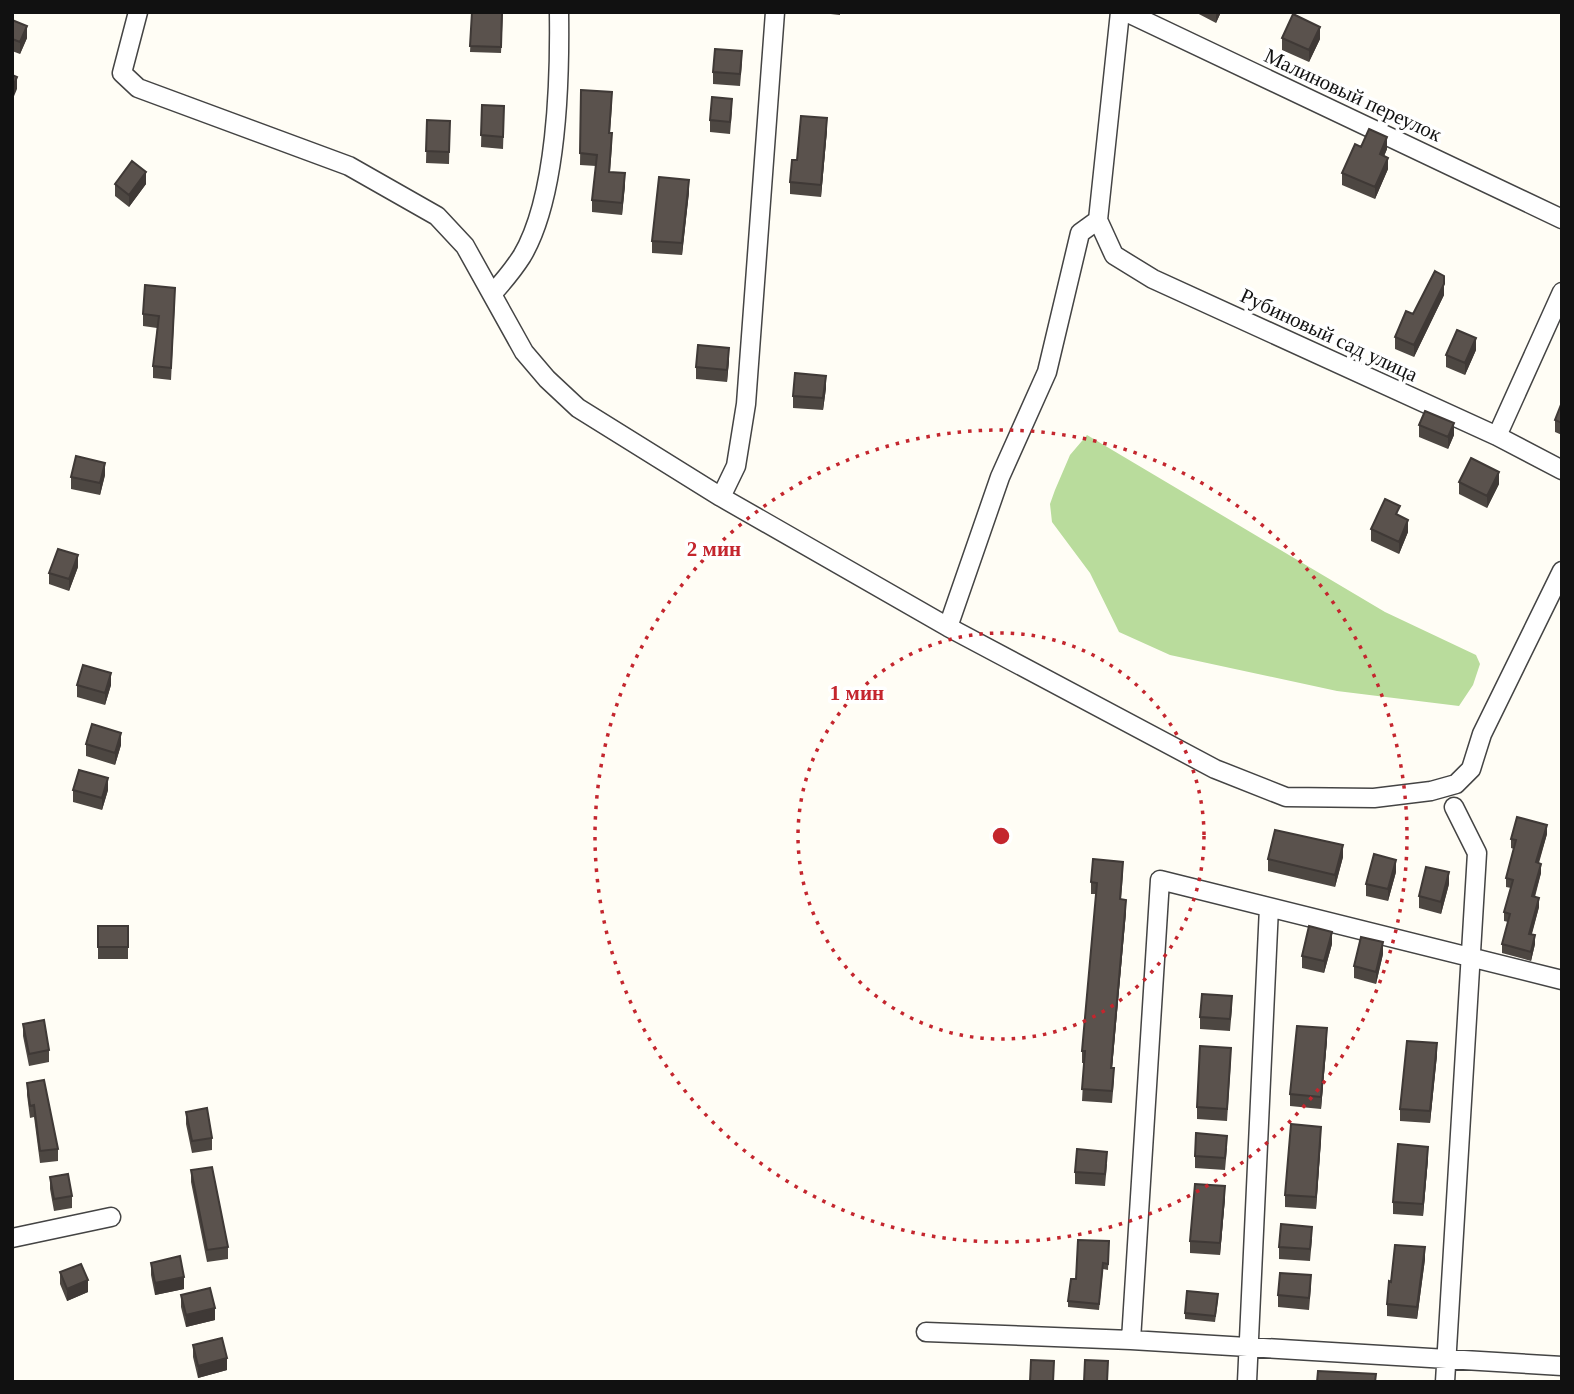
<svg xmlns="http://www.w3.org/2000/svg" width="1574" height="1394" font-family="Georgia,serif">
  <style>
    .forest { fill: #b9dc9c }
    .lines { fill: none; stroke-linecap: round; stroke-linejoin: round }
    .minor-casing { stroke: #444; stroke-width: 21 }
    .minor { stroke: #fff; stroke-width: 18 }
    .wall { fill: #4d4742 }
    .shaded-wall { fill: #3f3936 }
    .building { fill: #5a524d; stroke: #3f3936; stroke-width: 2 }
    .ring { fill: none; stroke: #c4262e; stroke-width: 3.5; stroke-dasharray: 3.5 7 }
    .labels { text-anchor: middle; dominant-baseline: central; stroke-width: 7; stroke-linejoin: round; paint-order: stroke }
    .street-label { font-size: 21px; fill: #111; stroke: #fff }
    .centre { fill: #c4262e; stroke: #fff; stroke-width: 3.5 }
    .ring-label { font-size: 21px; text-anchor: middle; font-weight: bold; fill: #c4262e; stroke: #fff; stroke-width: 7; stroke-linejoin: round; paint-order: stroke }
  </style>
  <rect width="100%" height="100%" fill="#fffdf5"/>
  <path class="forest" d="M1087,435l298,177 91,43 4,9 -7,21 -14,21 -122,-15 -167,-36 -51,-23 -29,-59 -38,-51 -2,-18 5,-14 15,-35z"/>
  <g class="lines">
    <defs>
      <path id="minor" d="M138,12l-16,61 16,15 211,78 88,50 28,30 59,106 23,27 31,29 143,89 227,130 267,142 71,28 88,1 57,-7 25,-7 15,-15 11,-35 80,-163
        M1120,12l-22,208 16,35 39,24 344,157 65,34
        M1126,12l436,207
        M492,294c11,-12 21,-24 30,-38 35,-59 38,-176 37,-244
        M1497,436l65,-144
        M721,497l15,-31 10,-62 29,-392
        M948,627l52,-150 47,-105 33,-139 18,-13
        M1562,980l-402,-100 -29,460 431,26
        M12,1238l99,-21
        M926,1332l205,8
        M1247,1382l22,-475
        M1445,1382l32,-529 -23,-46"/>
    </defs>
    <use href="#minor" class="minor-casing"/>
    <use href="#minor" class="minor"/>
  </g>
  <path class="wall" d="M472,12h31l-2,41 -31,-1z
    M812,12h28v3z
    M1195,12h26l-5,11z
    M12,20l15,18 -7,16 -8,-3z
    M1282,38l38,1 -11,23 -27,-12z
    M742,63l-2,23 -27,-2v-12z
    M581,90l31,14 -2,29 2,12 -2,27 15,13 -3,30 -30,-3v-12l4,-34 -16,-1z
    M482,105l22,13 -1,31 -22,-2z
    M732,111l-2,23 -20,-2v-12z
    M427,120l23,1 -1,43 -23,-1z
    M827,130l-6,67 -31,-3v-12l7,-22z
    M1361,147l26,2 -3,7 4,13 -13,30 -33,-14v-12z
    M115,184h31l-17,23 -14,-11z
    M689,192l-7,63 -30,-2v-12z
    M1444,288v7l-30,62 -19,-8v-12l18,-23z
    M175,300l-4,80 -18,-2v-12l4,-38 -14,-2v-12z
    M1476,350l-11,25 -19,-8v-12z
    M729,360l-2,22 -31,-3v-12z
    M826,388l-3,22 -30,-2v-12z
    M1562,402v33l-7,-3v-12z
    M1419,425l35,10 -6,14 -29,-12z
    M105,475l-5,20 -29,-6v-12z
    M1459,482l40,2 -12,24 -28,-14z
    M1400,516l8,16 -9,22 -28,-13v-12z
    M78,567l-9,24 -20,-7v-11z
    M77,685h34l-6,20 -28,-8z
    M86,744l35,1 -6,20 -29,-9z
    M73,790h35l-6,20 -29,-8z
    M1547,834l-8,29 2,10 -6,24 4,10 -7,27 3,10 -4,17 -29,-8v-9l6,-22 -4,-1v-9l7,-24 -5,-1v-9l8,-29 -3,-1v-9z
    M1343,857l-8,30 -67,-16v-12z
    M1396,872l-8,29 -22,-5v-12z
    M1123,874l-2,25 5,13 -14,156 2,12 -2,23 -30,-2 2,-38h-2v-12l14,-157h-5v-12z
    M1449,884l-8,30 -22,-6v-12z
    M98,926h30v33h-30z
    M1332,944l-8,29 -22,-5v-12z
    M1383,954l-7,30 -22,-6v-12z
    M1232,1008l-2,23 -30,-2v-12z
    M23,1024l26,26v12l-20,4 -6,-30z
    M1327,1040l-6,69 -31,-3v-12z
    M1437,1055l-7,68 -30,-2v-12z
    M1231,1060l-4,61 -30,-2v-12z
    M27,1083l31,66v12l-18,2 -6,-46 -4,1 -3,-23z
    M186,1112l26,26v12l-20,3 -6,-29z
    M1321,1139l-5,70 -31,-2v-12z
    M1227,1148l-2,22 -30,-2v-12z
    M1428,1159l-5,57 -30,-2v-12z
    M1107,1164l-2,22 -30,-2v-12z
    M191,1170l37,77v12l-21,3 -16,-80z
    M50,1177l22,19v12l-18,3 -4,-22z
    M1225,1198l-5,57 -30,-2v-12z
    M1312,1239l-2,22 -31,-2v-12z
    M1109,1241l-1,29 -5,-1 -4,41 -31,-3v-6l8,-22z
    M1425,1259l-8,60 -30,-3v-12l4,-22z
    M151,1263l33,26 -29,6 -4,-20z
    M60,1272l28,20 -21,9 -7,-17z
    M1311,1287l-2,23 -31,-3v-12z
    M181,1295l34,25 -29,7 -5,-20z
    M1218,1300l-3,22 -30,-3v-6z
    M193,1345l34,25 -29,8 -5,-21z"/>
  <path class="shaded-wall" d="M1216,12h5l-5,11z
    M27,26v12l-7,16v-12z
    M1320,27v12l-11,23v-12z
    M17,77v12l-5,12v-12z
    M827,118v12l-6,67v-12z
    M1387,137v12l-7,17v-12z
    M1388,158v11l-13,30v-12z
    M146,172v12l-17,23v-12z
    M625,173v12l-3,30v-12z
    M689,180v12l-7,63v-12z
    M1444,276v19l-30,62v-12z
    M1476,338v12l-11,25v-12z
    M729,348v12l-2,22v-12z
    M826,376v12l-3,22v-12z
    M1454,423v12l-6,14v-12z
    M105,463v12l-5,20v-12z
    M1499,472v12l-12,24v-12z
    M1408,520v12l-9,22v-12z
    M78,555v12l-9,24v-12z
    M111,673v12l-6,20v-12z
    M121,733v12l-6,20v-12z
    M108,778v12l-6,20v-12z
    M1547,825v9l-11,37v-9z
    M1343,845v12l-8,30v-12z
    M1396,860v12l-8,29v-12z
    M1541,864v9l-9,32v-9z
    M1449,872v12l-8,30v-12z
    M1539,898v9l-10,36v-9z
    M1126,900v12l-15,168v-12z
    M1332,932v12l-8,29v-12z
    M1535,935v9l-4,17v-9z
    M1383,942v12l-7,30v-12z
    M1327,1028v12l-6,69v-12z
    M1437,1043v12l-7,68v-12z
    M1321,1127v12l-5,70v-12z
    M1428,1147v12l-5,57v-12z
    M1225,1186v12l-5,57v-12z
    M1425,1247v12l-8,60v-12z
    M184,1277v12l-29,6v-12z
    M88,1280v12l-21,9v-12z
    M215,1308v12l-29,7v-12z
    M227,1358v12l-29,8v-12z"/>
  <path class="building" d="M472,12h30l-1,35 -31,-1z
    M1293,14l27,13 -11,23 -27,-12z
    M12,20l15,6 -7,16 -8,-3z
    M715,49l27,2 -2,23 -27,-2z
    M12,75l5,2 -5,12z
    M581,90l31,2 -3,41h3l-3,39 16,1 -3,30 -30,-3 5,-45 -17,-2z
    M712,97l20,2 -2,23 -20,-2z
    M482,105l22,1 -1,31 -22,-2z
    M801,116l26,2 -6,67 -31,-3 2,-22h5z
    M427,120l23,1 -1,31 -23,-1z
    M1369,129l18,8 -7,17 8,4 -13,29 -33,-14 13,-29 6,3z
    M132,161l14,11 -17,23 -14,-11z
    M659,177l30,3 -7,63 -30,-2z
    M1435,271l9,5v8l-30,61 -19,-8 11,-26 7,3z
    M145,285l30,3 -4,80 -18,-2 6,-50 -16,-2z
    M1457,330l19,8 -11,25 -19,-8z
    M698,345l31,3 -2,22 -31,-3z
    M795,373l31,3 -3,22 -30,-2z
    M1562,402v21l-7,-3z
    M1425,411l29,12 -6,14 -29,-12z
    M76,456l29,7 -5,20 -29,-6z
    M1471,458l28,14 -12,24 -28,-14z
    M1385,499l15,7 -4,8 12,6 -9,22 -28,-13z
    M58,549l20,6 -9,24 -20,-6z
    M83,665l28,8 -6,20 -28,-8z
    M92,724l29,9 -6,20 -29,-9z
    M79,770l29,8 -6,20 -29,-8z
    M1517,817l30,8 -11,37 5,2 -9,32 7,2 -10,36 6,1 -4,17 -29,-8 8,-30 -6,-2 9,-32 -7,-2 10,-38 -5,-1z
    M1275,830l68,15 -8,30 -67,-16z
    M1374,854l22,6 -8,29 -22,-5z
    M1093,859l30,3 -3,37 6,1 -15,168h3l-2,23 -30,-2 3,-38h-3l15,-168 -6,-1z
    M1426,867l23,5 -8,30 -22,-6z
    M98,926h30v21h-30z
    M1309,926l23,6 -8,29 -22,-5z
    M1361,937l22,5 -7,30 -22,-6z
    M1202,994l30,2 -2,23 -30,-2z
    M44,1020l5,30 -20,4 -6,-30z
    M1297,1026l30,2 -6,69 -31,-3z
    M1407,1041l30,2 -7,68 -30,-2z
    M1200,1046l31,2 -4,61 -30,-2z
    M44,1080l14,69 -18,2 -6,-46 -4,1 -3,-23z
    M207,1108l5,30 -20,3 -6,-29z
    M1291,1124l30,3 -5,70 -31,-2z
    M1196,1133l31,3 -2,22 -30,-2z
    M1398,1144l30,3 -5,57 -30,-2z
    M1077,1149l30,3 -2,22 -30,-2z
    M212,1167l16,80 -21,3 -16,-80z
    M68,1174l4,22 -18,3 -4,-22z
    M1195,1184l30,2 -5,57 -30,-2z
    M1281,1224l31,3 -2,22 -31,-2z
    M1078,1240l31,1 -1,23 -5,-1 -4,41 -31,-3 3,-22h5z
    M1395,1245l30,2 -8,60 -30,-3 2,-23 2,1z
    M180,1256l4,21 -29,6 -4,-20z
    M81,1264l7,16 -21,9 -7,-17z
    M1280,1273l31,2 -2,23 -31,-3z
    M210,1288l5,20 -29,7 -5,-20z
    M1187,1291l31,3 -3,22 -30,-3z
    M222,1338l5,20 -29,8 -5,-21z
    M1031,1360l23,1 -1,21h-23z
    M1085,1360l23,1 -1,21h-23z
    M1318,1371l58,3 -1,8h-58z"/>
  <g class="ring">
    <circle cx="1001" cy="836" r="203"/>
    <circle cx="1001" cy="836" r="406"/>
  </g>
  <g class="labels">
    <g class="street-label">
      <text transform="translate(1353 95) rotate(25)">Малиновый переулок</text>
      <text transform="translate(1329 335) rotate(25)">Рубиновый сад улица</text>
    </g>
  </g>
  <circle cx="1001" cy="836" r="10" class="centre"/>
  <g class="ring-label">
    <text x="714" y="556">2 мин</text>
    <text x="857" y="700">1 мин</text>
  </g>
  <rect width="1574" height="1394" fill="none" stroke="#111111" stroke-width="28"/>
</svg>
